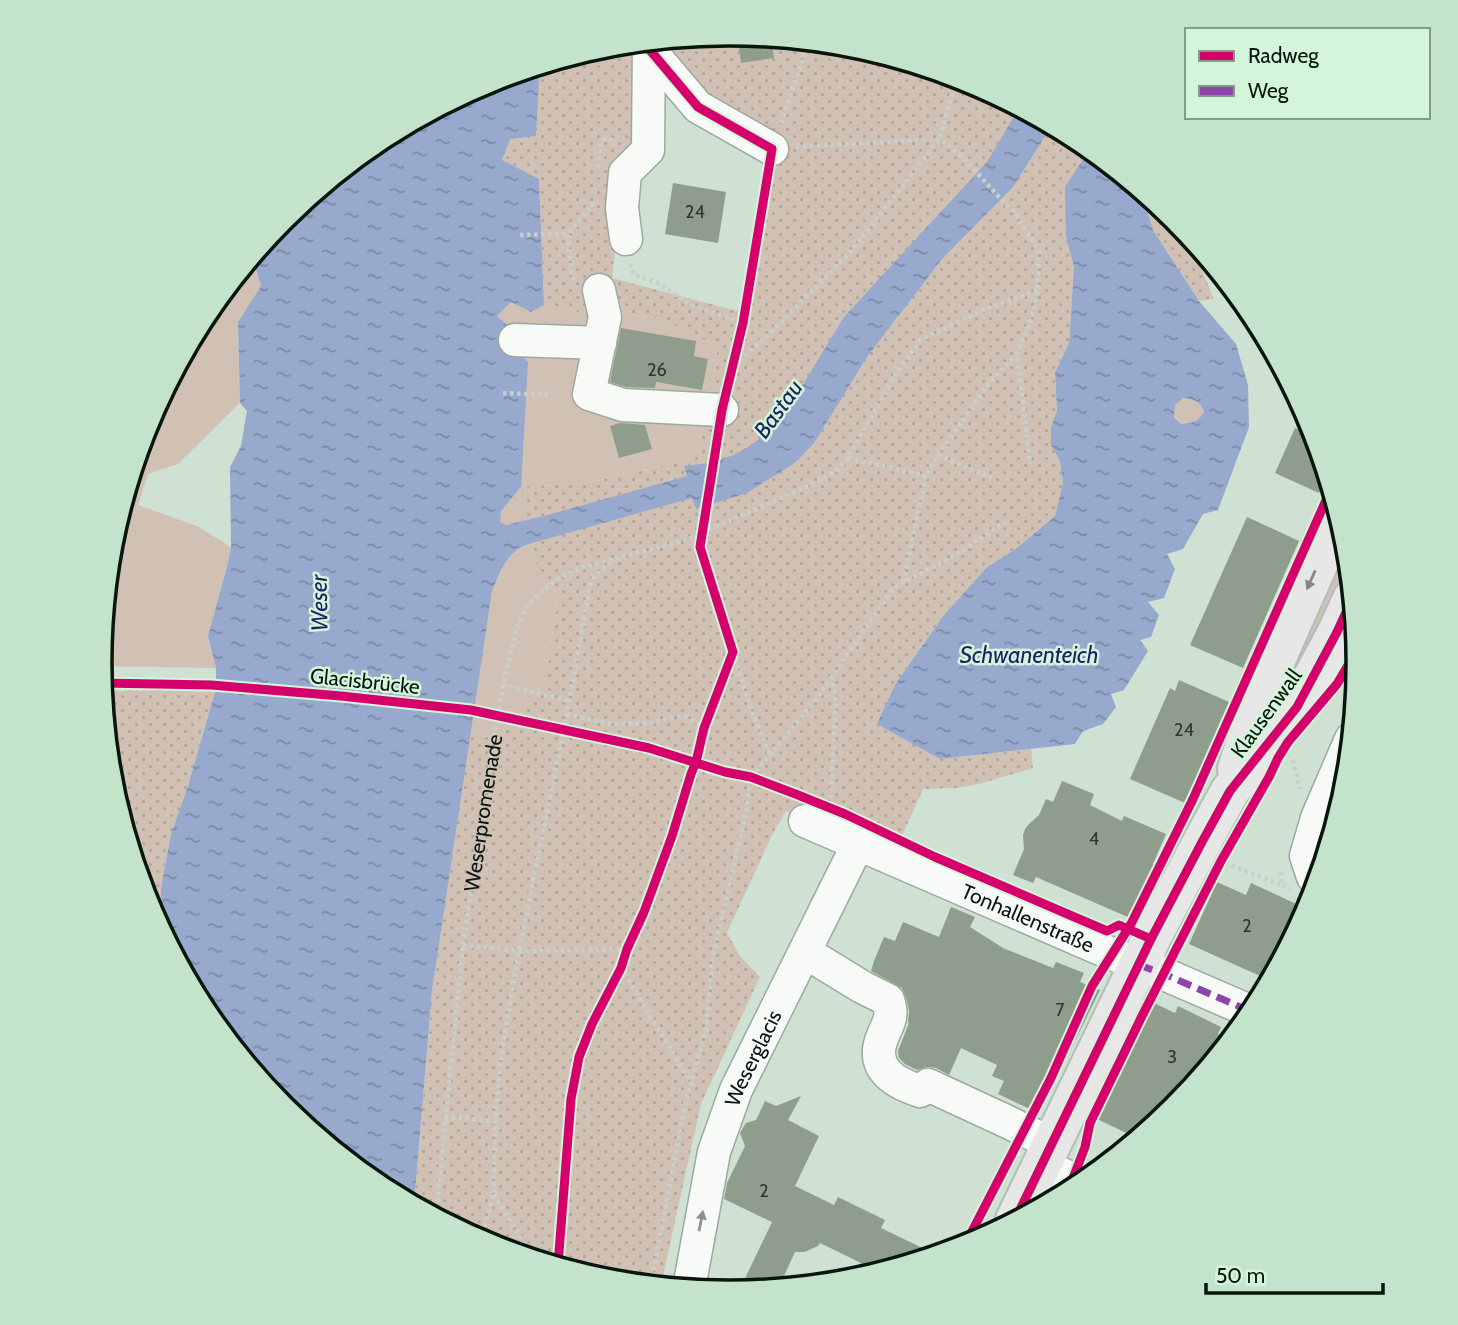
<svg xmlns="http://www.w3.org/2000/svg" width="1458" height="1325" font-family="Cabin,sans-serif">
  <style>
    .grass { fill: #d1c1b5 }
    .park { fill: url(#park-dots) }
    .water { fill: url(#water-ripples); fill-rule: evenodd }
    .building { fill: #8f9d8c }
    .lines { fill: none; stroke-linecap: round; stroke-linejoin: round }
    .minor-casing { stroke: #9ba99e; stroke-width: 35 }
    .major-casing { stroke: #b3bdb6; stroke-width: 42 }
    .path { stroke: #c9cfca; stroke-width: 4.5; stroke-dasharray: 3.5 3.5; stroke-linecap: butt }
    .minor { stroke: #f8faf8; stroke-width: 32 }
    .major { stroke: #e8e7e8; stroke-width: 38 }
    .path-bridge { stroke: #c9cfca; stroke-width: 4.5; stroke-dasharray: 3.5 3.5; stroke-linecap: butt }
    .quiet { stroke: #8e44ad; stroke-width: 7; stroke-dasharray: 14 7; stroke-linecap: butt }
    .cycleway-casing { stroke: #d3f6da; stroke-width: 13 }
    .cycleway { stroke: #d6006c; stroke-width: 9 }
    .oneway { fill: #848985 }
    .oneway2 { fill: #8c938e }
    .labels { text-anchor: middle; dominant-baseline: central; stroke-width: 5; stroke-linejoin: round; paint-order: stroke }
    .number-label { font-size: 18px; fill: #2a382d }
    .street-label { font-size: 21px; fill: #09160d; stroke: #d3f6da }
    .water-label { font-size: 23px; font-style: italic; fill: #192266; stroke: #d3f6da }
    .rim { fill: none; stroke: #09160d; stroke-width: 3.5 }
  </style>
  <defs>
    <pattern id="park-dots" width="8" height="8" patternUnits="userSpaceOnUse" patternTransform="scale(1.75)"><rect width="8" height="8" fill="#d1c1b5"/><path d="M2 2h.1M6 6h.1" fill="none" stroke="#b2a59a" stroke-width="1.8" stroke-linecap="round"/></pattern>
    <pattern id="water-ripples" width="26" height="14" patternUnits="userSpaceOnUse" patternTransform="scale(1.75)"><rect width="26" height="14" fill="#97a9cd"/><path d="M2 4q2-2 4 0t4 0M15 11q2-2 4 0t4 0" fill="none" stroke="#7989a5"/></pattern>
  </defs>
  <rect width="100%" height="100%" fill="#cee1d2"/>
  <path class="grass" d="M252,256l9,30 -23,36 2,81 -62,61 -30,10 -10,31 59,21 34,21 -3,16 -20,73 8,32 -116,-2 12,-127 36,-118 58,-108z
    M511,302l20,10 13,-7 61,12 9,-5 49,7 55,28 -11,73 -15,39 -105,24 -65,4 6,33 -22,6 -7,-4 2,-12 20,-23 -6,-141 -18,-30z
    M1182,398c12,1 18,3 22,14 -6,9 -11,11 -23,12l-7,-8 1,-11z
    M1346,538l3,34 -25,58 -48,85 -9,-4z
    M532,543l5,25 21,28 -13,87 -46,56 -29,-5 22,-143 12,-28 10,-12z"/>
  <path class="park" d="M729,33l123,12 118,36 109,59 11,9 -24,88 8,30 -5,76 -14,30 2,39 -6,15v18l9,16 3,22 -8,34 -38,31 -30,19 -43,48 -48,68 44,76 91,-10 2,19 -54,16 -23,4 -33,1 -31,69 -106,-47 -14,24 -45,98 13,23 20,21 -59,127 -40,181 -55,-5 -118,-36 -74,-40 18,-213 38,-257 29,5 46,-56 13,-86 -21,-29 -16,-81 66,-4 105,-24 15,-39 11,-73 -55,-28 -48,-7 -10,5 -61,-12 -5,-126 -37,-18 7,-22 30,-60 -9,-10 77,-24 42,-4 -1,109 -27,47 -9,81 129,34 32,-156 -72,-52 -48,-63z
    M1141,191l33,27 11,13 29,68 -15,2 -46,-71z
    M216,689l-29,100 -16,45 -10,54 1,41 -15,-26 -35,-118 -9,-94z"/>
  <path class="water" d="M530,69l9,9 -3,58 -26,3 -8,21 37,19 5,126 -13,7 -20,-10 -14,14 18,16v14l13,17 -7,124 -20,24 -1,11 6,3 38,-9 143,-40 -3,-10 25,-3 25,-8 19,-11 19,-17 19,-23 53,-87 143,-155 32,-54 33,17 -39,62 -71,72 -53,69 -22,29 -53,86 -18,19 -49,31 -51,16 -4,-11 -160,45c-26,8 -30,25 -40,48l-60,400 -18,213 -35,-19 -95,-78 -78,-95 -44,-83 -1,-41 10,-54 16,-45 29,-100v-21l-8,-32 20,-73 3,-16 -1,-80 11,-21 6,-35 -7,-8 -2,-81 23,-36 -9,-30 32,-39 96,-78 109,-58z
    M1071,136l8,4 62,51 12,39 46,71 37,43 12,41 1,42 -31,83 -15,4 -20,35 -16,5 8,15 -11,29 -16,4 11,13 -8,22 -11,3 8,11 -24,39 -13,4 5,13 -13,17 -20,7 -8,13 -135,15 -63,-35 19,-41 48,-68 43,-48 30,-19 38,-32 8,-33 -3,-22 -9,-16v-18l6,-16 -2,-38 14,-30 5,-76 -8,-30 -1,-50 17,-26 -3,-13zM1183,398c11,1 17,3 21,14 -6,9 -11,11 -23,12l-7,-7 1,-12z"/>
  <path class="building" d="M737,34l34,3 3,21 -33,5z
    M673,183l53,9 -8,51 -53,-9z
    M621,328l75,13 -2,15 14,3 -6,31 -46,-8 -1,6 -29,-1 -16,-5z
    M620,423l25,2 7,24 -33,9 -9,-32z
    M1295,428l20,9 12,39 -8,17 -44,-20z
    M1247,517l52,24 -56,127 -53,-23z
    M1179,680l50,22 -44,101 -55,-24 40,-91 5,3z
    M1062,781l32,13 -4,11 32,16 2,-5 42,18 -13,30 4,1 -16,36 -3,-2 -8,19 -94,-41 -3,6 -20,-8 11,-26 -1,-14 2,-6 4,-5 10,-9 7,-16 7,3z
    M1217,882l29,13 5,-12 56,26 -38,71 -80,-36z
    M951,907l24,10 -5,10 33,21 50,20 3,-6 28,11 -4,9 20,8 -44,90 -5,-2 -17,33 -36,-17 6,-13 -12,-5 5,-11 -36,-17 -12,27 -13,-7 -9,-1 -10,3 -12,-6 -6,-6 -1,-7 11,-28h-1l1,-12 -2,-10 -5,-13 -31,-17 3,-10 10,-24 11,4 8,-19 36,15z
    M1154,1003l21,10 3,-7 43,21 -3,7 12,5 -56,69 -37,30 -40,-19 21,-44 2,1z
    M801,1096l-13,24 31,16 -24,50 39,19 4,-8 47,23 -4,8 54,26 -64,20 -13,-6 3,-5 -41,-20 -2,3 -14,6h-9l-16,35 -40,4 33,-69 -48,-23 3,-16 18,-37 -5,-13 6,-10 10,-3 9,-19 11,5z"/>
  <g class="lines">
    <defs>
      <g id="minor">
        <path d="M649,49l49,58 74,42"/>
        <path d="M626,239l-4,-31 3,-35 23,-23 1,-109"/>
        <path d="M599,290l6,27 -16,77 34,11 99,5"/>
        <path d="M515,340l85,3"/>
        <path id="s2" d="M805,821l307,133 52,20 88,38"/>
        <path d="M1317,881l-4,-4 -7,-21 11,-38 34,-79"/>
        <path d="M805,952l57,35 26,13c6,17 0,23 -6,38 -12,31 13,45 38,53l8,-6 82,38 42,21"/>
        <path d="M1042,1165l40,18"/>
        <path id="s3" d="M689,1288l25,-136 22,-62 122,-246"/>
      </g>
      <path id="major" d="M1237,769l26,-80 76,-172
        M1015,1220l136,-281 51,-97 28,-51 67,-84 40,-75 15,-33"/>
    </defs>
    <use href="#minor" class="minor-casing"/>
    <use href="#major" class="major-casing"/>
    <g class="path">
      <path d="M781,123l28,-82"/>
      <path d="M796,147l143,-8 22,16 47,52 5,3 26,41 -1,40 -7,29 -14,33 13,111"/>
      <path d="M598,167l3,-26 5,-3 5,2 3,6"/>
      <path d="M520,235l48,-1"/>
      <path d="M630,264l4,11 22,7 37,24 50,17"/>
      <path d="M574,280l-2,-4 -4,-42 24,-28 1,-6"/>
      <path d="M734,365l33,-29 86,-87 86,-110 18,-62"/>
      <path d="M503,393l45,2"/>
      <path d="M938,455l54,23"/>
      <path d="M848,458l78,18"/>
      <path d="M903,582l23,-106 8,-15 56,-79 27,-28"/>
      <path d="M733,652l16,52 20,49"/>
      <path d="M503,685l66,16"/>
      <path d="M567,714l44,10 37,-1 26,-6h12l18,11"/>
      <path d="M622,741l27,7 76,24 26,5 47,18"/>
      <path d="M1293,760l7,29"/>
      <path d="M830,805l6,-103 -4,-24"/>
      <path d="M1225,863l57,22"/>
      <path d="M1281,872l1,13 8,4"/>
      <path d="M463,945l56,6 108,-2"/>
      <path d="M621,968l69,113"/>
      <path d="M445,1121l10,-4 40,5"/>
      <path d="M494,1194l38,63"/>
      <path id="s1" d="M436,1216l27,-271 21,-147 19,-113 13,-54 10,-23 13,-15 17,-13 23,-12 107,-28 135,-60 15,-9 12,-13 48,-85 26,-34 61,-29 55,-19"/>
      <path d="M481,1240l13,-47 1,-71 7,-71 17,-100 48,-237 23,-130 5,-8 19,-16"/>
      <path d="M651,1284l34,-179 21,-75 7,-75 32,-137 6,-41 64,-76 76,-110 11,-8 52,-27 53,-35"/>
    </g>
    <use href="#minor" class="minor"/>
    <use href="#major" class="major"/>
    <path class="path-bridge" d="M102,683l109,2 130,11 130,14 151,31"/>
    <path class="quiet" d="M1139,965l25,9 88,38"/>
    <defs>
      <path id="cycleway" d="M102,683l109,2 130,11 130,14 178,38 76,24 26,5 47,18 47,19 90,43 172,74 12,-6 32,14
        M1068,1191l17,-44 5,-24 52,-107 79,-155 48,-84 9,-19 10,-16 49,-58 20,-34
        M1015,1220l136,-281 51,-97 28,-51 67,-84 40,-75 15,-33
        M965,1245l86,-167 41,-92 39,-62 62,-125 138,-310
        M558,1265l13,-166 8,-42 13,-33 29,-56 6,-19 17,-37 28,-76 19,-62 5,-12 8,-34 29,-76 -33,-105 22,-137 21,-87 29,-174 -74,-42 -49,-58v-8"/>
    </defs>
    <use href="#cycleway" class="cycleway-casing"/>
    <use href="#cycleway" class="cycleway"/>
  </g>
  <defs><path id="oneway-solid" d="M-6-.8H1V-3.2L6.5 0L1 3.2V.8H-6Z" transform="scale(1.75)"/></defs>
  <use class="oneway" href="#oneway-solid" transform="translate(1311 580) rotate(114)"/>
  <use class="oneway2" href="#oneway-solid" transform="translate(701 1221) rotate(-79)"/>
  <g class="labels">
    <g class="number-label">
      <text x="695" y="212">24</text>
      <text x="657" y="370">26</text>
      <text x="1184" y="730">24</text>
      <text x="1094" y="839">4</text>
      <text x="1247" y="926">2</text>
      <text x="1060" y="1010">7</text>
      <text x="1172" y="1057">3</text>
      <text x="764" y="1191">2</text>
    </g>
    <g class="street-label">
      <text transform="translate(365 681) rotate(6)">Glacisbrücke</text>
      <text transform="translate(1266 713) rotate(-54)">Klausenwall</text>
      <text stroke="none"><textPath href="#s1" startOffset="406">Weserpromenade</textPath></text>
      <text stroke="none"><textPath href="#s2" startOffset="243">Tonhallenstraße</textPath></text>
      <text stroke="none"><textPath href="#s3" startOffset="240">Weserglacis</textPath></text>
    </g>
    <g class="water-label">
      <text transform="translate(778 409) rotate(-54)">Bastau</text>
      <text transform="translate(319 603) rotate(-91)">Weser</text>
      <text x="1029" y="655">Schwanenteich</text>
    </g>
  </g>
  <path d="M0 0H1458V1325H0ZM112 663a617 617 0 1 1 1234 0a617 617 0 1 1-1234 0Z" fill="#c3e4ca" fill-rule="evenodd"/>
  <path class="rim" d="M112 663a617 617 0 1 1 1234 0a617 617 0 1 1-1234 0Z"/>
  <rect x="1185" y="28" width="245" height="91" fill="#d3f6da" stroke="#829c88" stroke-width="2"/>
  <rect x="1199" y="51" width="35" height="10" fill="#d6006c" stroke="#829c88" stroke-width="2"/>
  <text x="1248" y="63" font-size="21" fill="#09160d">Radweg</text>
  <rect x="1199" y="86" width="35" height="10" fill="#8e44ad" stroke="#829c88" stroke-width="2"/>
  <text x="1248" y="98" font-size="21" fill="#09160d">Weg</text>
  <path d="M1206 1283v10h177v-10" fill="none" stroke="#09160d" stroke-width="3.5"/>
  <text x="1216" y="1283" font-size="21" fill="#09160d" stroke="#d3f6da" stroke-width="5" paint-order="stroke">50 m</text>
</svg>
